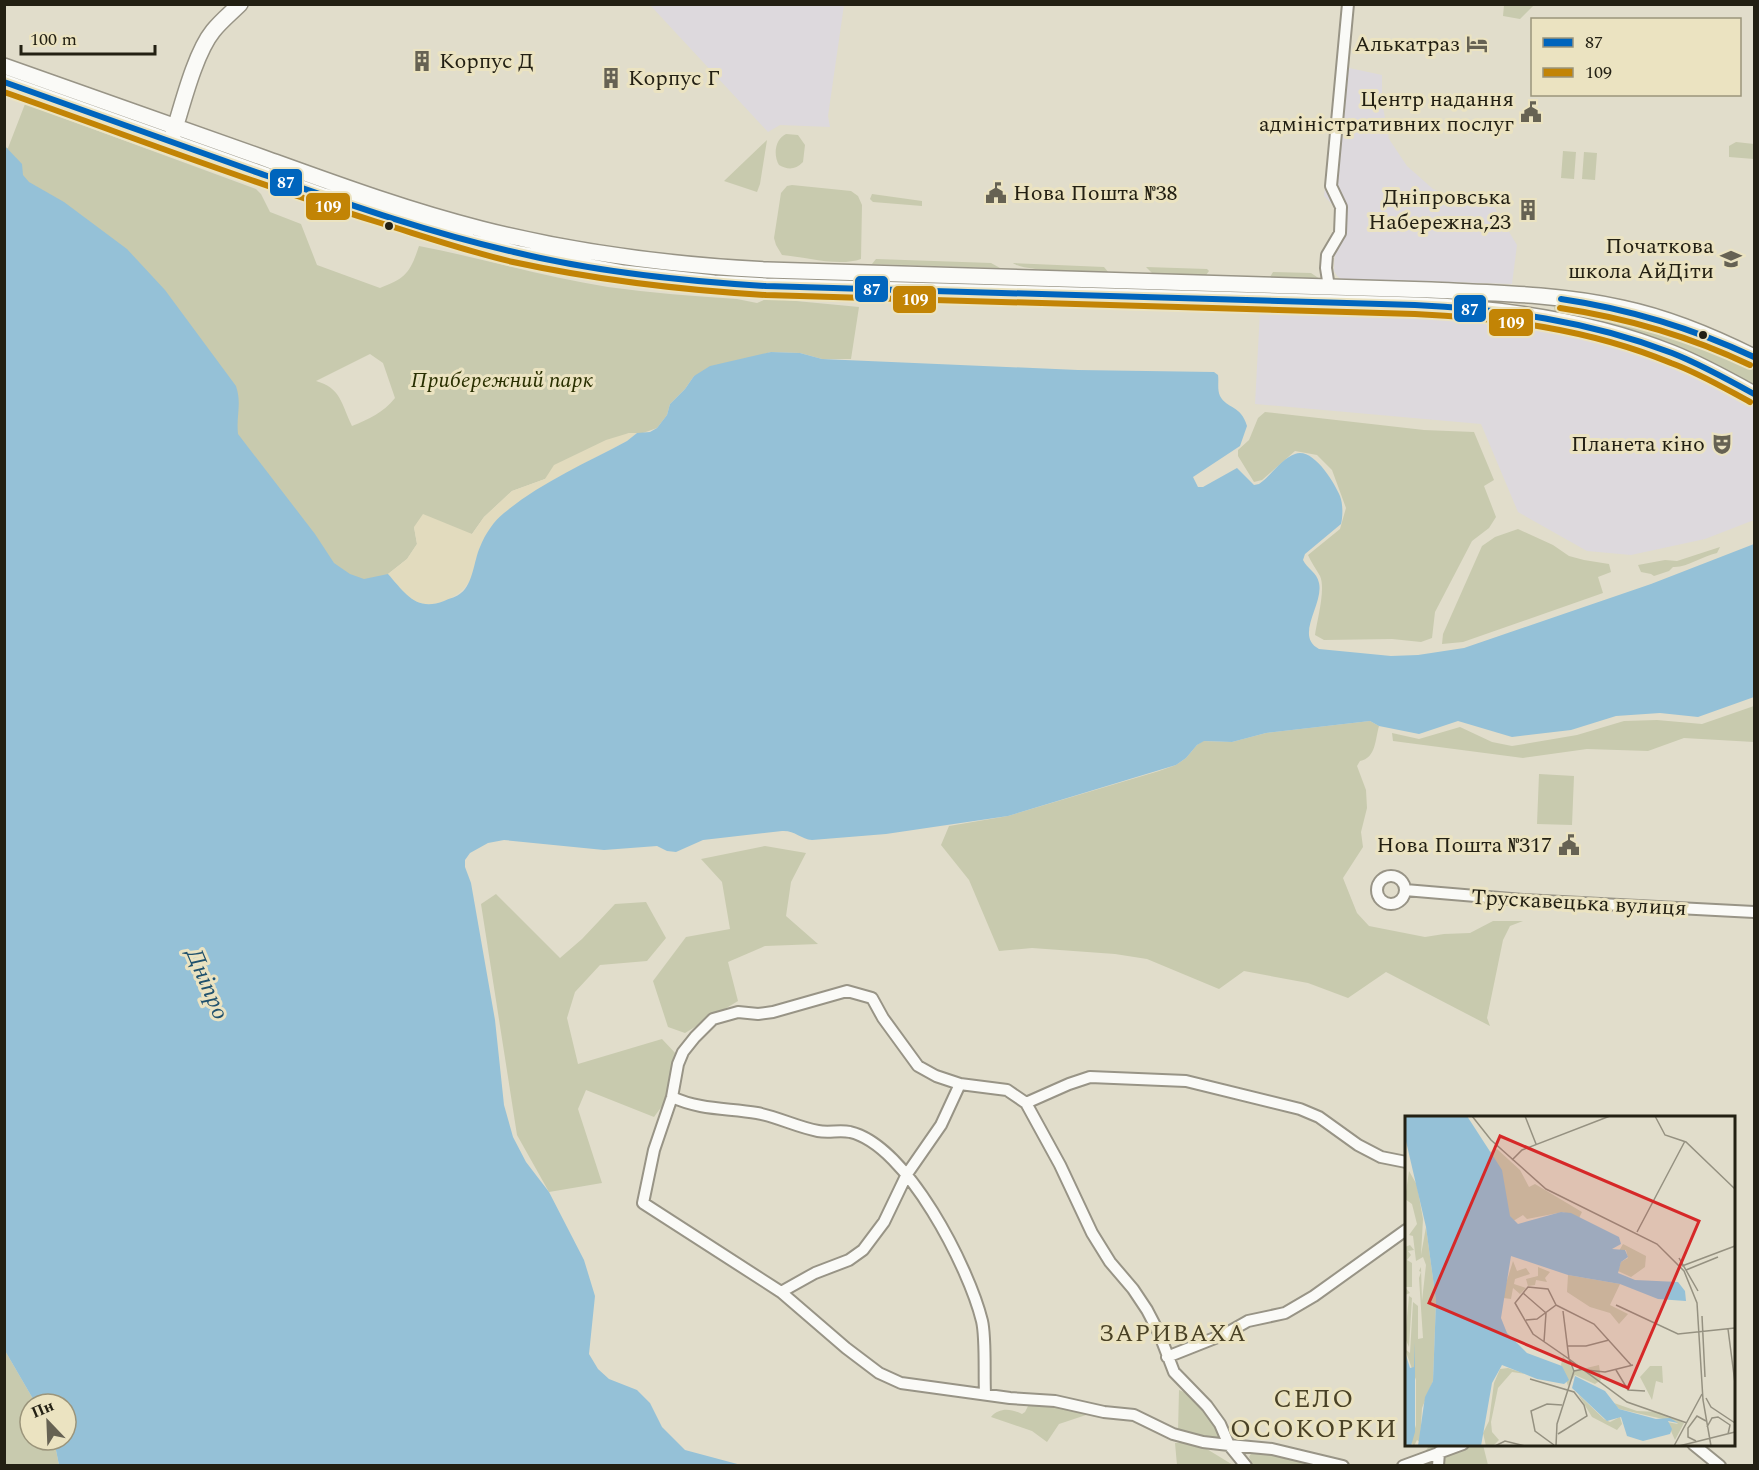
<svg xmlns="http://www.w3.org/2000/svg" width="1759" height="1470" font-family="Spectral,serif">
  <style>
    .commercial { fill: #ddd9dd }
    .green { fill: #c8caae; fill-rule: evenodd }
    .sand { fill: #e2dbbe }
    .water { fill: #95c1d7 }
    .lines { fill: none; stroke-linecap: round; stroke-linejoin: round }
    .street-casing { stroke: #989486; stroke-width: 14 }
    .secondary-casing { stroke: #989486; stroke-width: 18 }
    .street { stroke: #fafaf7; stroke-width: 10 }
    .secondary { stroke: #fafaf7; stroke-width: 15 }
    .bus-1-casing { stroke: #ebe3c1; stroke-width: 10 }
    .bus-2-casing { stroke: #ebe3c1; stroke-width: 10 }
    .bus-1 { stroke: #0065bd; stroke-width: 6 }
    .bus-2 { stroke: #c28405; stroke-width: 6 }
    .bus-dot { fill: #232013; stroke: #ebe3c1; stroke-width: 2 }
    .labels { text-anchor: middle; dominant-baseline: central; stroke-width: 6; stroke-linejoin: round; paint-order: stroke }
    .poi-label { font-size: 22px; fill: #232013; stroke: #ebe3c1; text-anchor: end }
    .park-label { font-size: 22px; font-style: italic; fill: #292f00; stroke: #ebe3c1 }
    .street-label { font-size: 22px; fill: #232013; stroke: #ebe3c1 }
    .water-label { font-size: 24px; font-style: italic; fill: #20516d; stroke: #ebe3c1 }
    .neighbourhood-label { font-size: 24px; letter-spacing: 1.5px; fill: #494125; stroke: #ebe3c1 }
    .quarter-label { font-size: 26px; letter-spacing: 1.5px; fill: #494125; stroke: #ebe3c1 }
    .inset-road { fill: none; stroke: #959181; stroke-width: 1.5 }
    .view { fill: #d62828; fill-opacity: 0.15; stroke: #d62828; stroke-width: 3 }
    .inset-edge { fill: none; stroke: #232013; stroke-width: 3 }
    .line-badge { stroke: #ebe3c1; stroke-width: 2 }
    .badge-label { font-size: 16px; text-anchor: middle; font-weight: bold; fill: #fff }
  </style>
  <rect width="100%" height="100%" fill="#e1ddcb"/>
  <path class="commercial" d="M650,5h194l-16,111 2,11 -50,-2 -12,7z
    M1340,66l42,9v27l7,37 18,27 26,23 23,8 35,5 26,43 -5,39 -171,-5 -4,-3 -3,-5 2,-63 -12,-12z
    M1260,311l93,1 125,6 45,5 40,7 51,13 46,16 47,19 47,26v116l-49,19 -74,16 -44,-4 -69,-39 -37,-88 -226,-20z"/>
  <path class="green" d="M1504,5v-1l30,1 -14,14 -17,-3z
    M25,104l231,85 5,5 9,18 31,12 16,41 63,23c26,-10 30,-15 39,-42 63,12 125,31 189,41 43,6 86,9 129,12l20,4 9,-4h9l84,8 -8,52h-29l-22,-6 -29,-1 -77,24 -9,13 -15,15 -3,11 -10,13 -14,5h-14l-84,46 -33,12 -28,26 -12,17 -58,-7 3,17 -10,15 -19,15 -4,37 -135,-87 -245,-376h4zM370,354l13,9 12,35c-12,15 -26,21 -43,28 -11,-23 -11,-38 -36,-45z
    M786,134l12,1 7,10 -2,17c-8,8 -15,8 -24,3 -6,-10 -4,-26 7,-31z
    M767,140l-7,44 -3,8 -33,-11z
    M1736,142l18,2v15l-25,-2v-11z
    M1563,151l13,1 -2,27 -13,-1z
    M1584,152l13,1 -2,27 -13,-1z
    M792,185l59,6 7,5 4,9 -1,54c-22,8 -55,-2 -79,-4l-6,-10 -2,-7 7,-45 6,-7z
    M872,194l50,7v5l-49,-4 -3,-3z
    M876,259l115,4 9,5 -128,-4z
    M1013,263l91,4 5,6c-17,-1 -86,-1 -96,-10z
    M1146,267l61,2 2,2 -3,4 -49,-1 -5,-1z
    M1273,272l38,1 9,6 -50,-2z
    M1554,307l53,7 80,20 67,33v18l-73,-36 -78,-26 -48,-11z
    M1265,412l159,18 50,2 20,48 -10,6 12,31 -7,11 -17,13 -37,71 -3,26 -11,4 -29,-3 -68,1 -9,-5c2,-15 11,-46 5,-59 -4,-7 -9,-14 -12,-21l32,-26 6,-21 -14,-38 -15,-15 -22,-4 -33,29 -8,2 -16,-26v-6l11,-10 9,-22z
    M1518,529l35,16 16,11 15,4 25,4 2,8 -13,5 5,16 -140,49 -21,2 1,-10 39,-88 13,-9z
    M1720,547l-3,6c-15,3 -30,15 -44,14l-4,4 -15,5 -3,-2 -10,-2 -3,-7 27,-5 12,1z
    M1754,706v36l-70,-4 -36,13 -61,-2 -64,9 -130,-17 -1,-8 27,6 41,-12 32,15 20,4 65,-11 47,-14 33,-1 45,4z
    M1370,721l9,5c-4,14 -3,32 -19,35l-3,5 9,24 1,18 -6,24 2,15 -20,31 14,35 12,13 56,11 19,-3 26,-1 23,-12h30l-13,5 -7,14 -16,78 3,8 -104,-54 -38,26 -40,-15 -64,-12 -25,18 -72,-30 -32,-5 -83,-6 -33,3 -30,-71 -28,-35 8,-19 59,-10 151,-45 17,-6 10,-7 11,-13 6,-4 29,1 34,-9z
    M1539,774l35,2 -2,49 -35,-1z
    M765,846l41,7 -15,29 -5,34 32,28 -53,2 -37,16 10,39 -53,32 -17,-6 -15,-46 33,-44 44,-8 -8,-47 -21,-23z
    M496,894l64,64 22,-19 33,-35 31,-2 20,36 -19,23 -47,4 -25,27 -8,26 11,46 84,-25 16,17 -13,46 -11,15 -68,-27 -8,19 24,74 -53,9 -32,-57 -36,-231z
    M4,1349l32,55h-6v36h24l5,25h-54z
    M1179,1390c20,7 37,31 43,50l-44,-8z
    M1034,1404l40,5 15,5 -30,10 -12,18 -15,-11 -41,-14c9,-10 20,-8 31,-3l3,-2 3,-6z
    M1175,1443h22l36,22h-56z
    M1431,1444l52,1 5,20 -75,1z
    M1252,1452l13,1 55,12h-67l-4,-8z"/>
  <path class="sand" d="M629,433h8l-10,8 -76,40 -83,102c-9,15 -36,27 -54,18 -9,-4 -19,-19 -26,-27l19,-15 10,-15 -3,-17 9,-13 49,20 12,-17 28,-26 33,-12 9,-14 52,-25z"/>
  <path class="water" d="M4,145l18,19 1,11 6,7 35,20 63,47 38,41 71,96c6,18 0,29 2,48l77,100 19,29 16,11 14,5 24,-5c17,19 28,38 56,27 6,-3 13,-4 17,-8 12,-9 13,-33 19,-46 5,-13 14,-26 24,-34 36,-30 82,-50 123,-72l10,-8 13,-1 7,-4 10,-13 3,-11 15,-15 9,-13 16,-10 61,-14 29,1 22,6 256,11 136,2 4,3c1,6 -1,15 2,21 7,13 21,9 27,30l-7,20 -47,31 5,10h5l34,-19 17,17 5,-1c12,-8 22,-25 36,-30 18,-7 39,28 45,42 3,8 3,20 1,28l-36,30 -2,6c4,9 14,12 16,23 5,21 -25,53 0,66l72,7 27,-1 46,-7 187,-64 103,-40v153l-56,20 -38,-4 -44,3 -45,14 -59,7 -54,-16 -39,13 -40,-8 -9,-5 -104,12 -34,9 -28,-1 -7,4 -11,13 -10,7 -168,51 -122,18 -74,6c-11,-1 -18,-10 -30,-9l-79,9 -27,12 -9,-1 -10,-5 -53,4 -100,-10 -16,3 -18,10 -5,7v7l6,16 24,137 9,85 9,32 13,25 23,30 35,68 11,36 -6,58 9,15 11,10 28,11 13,13 12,24 23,23 56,15h-682l-5,-25h12v-36h-30l-32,-55z"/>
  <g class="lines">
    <defs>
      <path id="street" d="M1329,287l-3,-19 1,-13 13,-22 1,-26 -10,-21 17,-182
        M1377 890a14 14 0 1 1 28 0a14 14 0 1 1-28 0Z
        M1405,890l118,10 231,12
        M960,1084l47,6 19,13 43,-19 21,-7 96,4 114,28 19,8 39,28 23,12 25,5
        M672,1097c28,13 55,11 85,16 21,4 40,14 61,18 10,2 22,-1 32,1 57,13 119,136 132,189 4,17 2,53 3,72
        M1026,1103l34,62 32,68 18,29 23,27 14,21 12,23 15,39 33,34 13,18 9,21 43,4 71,17
        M781,1292l34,-19 34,-13 14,-10 21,-28 23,-48 34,-49 19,-41 -24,-8 -18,-10 -35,-48 -11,-20 -25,-7 -74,21 -15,2 -20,-2 -25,7 -18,18 -12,15 -5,12 -6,33 -18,53 -11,53 138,89 65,56 33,25 22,10 109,15 45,3 49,11 30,3 39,19 30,8 26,3 17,21
        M1167,1357l58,-23 23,-13 37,-8 29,-17 92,-66
        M1693,1444l27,22
        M1403,1466l60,-22
        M1438,1466l1,-14"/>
      <path id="secondary" d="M4,66c86,30 171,61 257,91 72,26 145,53 220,72 94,24 189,36 286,41l664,20c64,3 129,4 191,18 47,10 90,28 132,49
        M4,82l320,114 147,46 45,11 108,20 90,10 52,3 649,19c87,3 175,15 257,48 28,11 55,26 82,41
        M173,135c9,-29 22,-82 40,-104 8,-10 18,-18 27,-27"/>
    </defs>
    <use href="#street" class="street-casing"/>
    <use href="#secondary" class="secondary-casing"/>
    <use href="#street" class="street"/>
    <use href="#secondary" class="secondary"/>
    <defs>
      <path id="bus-1" d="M4,82c83,30 166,59 249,89 86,30 172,61 261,81 82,20 167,29 252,34l649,19c88,4 174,16 257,48 28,11 55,26 82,41
        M1561,299c68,10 131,29 193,58"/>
      <path id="bus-2" d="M4,92c123,43 245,90 370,129 46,14 92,30 139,41 84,18 168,28 253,33l649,19c87,4 174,15 256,49 28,10 53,25 79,39
        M1560,308c67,10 129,28 190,57"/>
    </defs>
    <use href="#bus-1" class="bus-1-casing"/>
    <use href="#bus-2" class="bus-2-casing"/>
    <use href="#bus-1" class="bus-1"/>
    <use href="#bus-2" class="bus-2"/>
  </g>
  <defs>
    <symbol id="hotel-bare" viewBox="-9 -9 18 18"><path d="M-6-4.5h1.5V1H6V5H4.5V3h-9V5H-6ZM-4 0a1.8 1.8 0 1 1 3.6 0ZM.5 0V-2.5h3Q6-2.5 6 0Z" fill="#666253" stroke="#ebe3c1" stroke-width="2.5" paint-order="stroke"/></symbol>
    <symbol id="building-bare" viewBox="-9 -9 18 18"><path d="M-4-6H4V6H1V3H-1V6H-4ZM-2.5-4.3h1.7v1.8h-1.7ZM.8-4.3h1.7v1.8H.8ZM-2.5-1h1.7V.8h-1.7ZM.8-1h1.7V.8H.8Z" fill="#666253" stroke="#ebe3c1" stroke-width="2.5" paint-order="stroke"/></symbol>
    <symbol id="civic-bare" viewBox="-9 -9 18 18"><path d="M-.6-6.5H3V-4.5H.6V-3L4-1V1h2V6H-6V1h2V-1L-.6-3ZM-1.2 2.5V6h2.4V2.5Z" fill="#666253" stroke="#ebe3c1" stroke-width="2.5" paint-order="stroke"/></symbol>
    <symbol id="school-bare" viewBox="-9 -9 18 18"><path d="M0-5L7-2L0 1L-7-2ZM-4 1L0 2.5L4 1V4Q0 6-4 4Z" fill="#666253" stroke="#ebe3c1" stroke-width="2.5" paint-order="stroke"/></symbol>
    <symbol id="theatre-bare" viewBox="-9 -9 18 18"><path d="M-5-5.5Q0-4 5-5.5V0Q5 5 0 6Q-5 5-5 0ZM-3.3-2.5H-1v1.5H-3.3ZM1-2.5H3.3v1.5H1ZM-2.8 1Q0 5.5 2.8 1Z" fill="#666253" stroke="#ebe3c1" stroke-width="2.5" paint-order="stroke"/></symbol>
  </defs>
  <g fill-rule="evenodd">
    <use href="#hotel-bare" x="1462" y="29" width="30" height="30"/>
    <use href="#building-bare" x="407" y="46" width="30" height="30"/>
    <use href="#building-bare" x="596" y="63" width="30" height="30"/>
    <use href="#civic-bare" x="1516" y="97" width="30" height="30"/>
    <use href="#civic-bare" x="981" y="178" width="30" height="30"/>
    <use href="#building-bare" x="1513" y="195" width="30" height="30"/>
    <use href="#school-bare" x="1716" y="244" width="30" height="30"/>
    <use href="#theatre-bare" x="1707" y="429" width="30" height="30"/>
    <use href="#civic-bare" x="1554" y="830" width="30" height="30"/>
  </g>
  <g class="bus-dot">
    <circle cx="389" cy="226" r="5"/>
    <circle cx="1703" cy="335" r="5"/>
  </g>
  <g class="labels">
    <g class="poi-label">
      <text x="1460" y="44">Алькатраз</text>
      <text x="439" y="61" text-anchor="start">Корпус Д</text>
      <text x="628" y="78" text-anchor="start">Корпус Г</text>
      <text x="1514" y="99">Центр надання<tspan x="1514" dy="25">адміністративних послуг</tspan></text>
      <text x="1013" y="193" text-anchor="start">Нова Пошта №38</text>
      <text x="1511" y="197">Дніпровська<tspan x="1511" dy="25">Набережна,23</tspan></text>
      <text x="1714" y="246">Початкова<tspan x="1714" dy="25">школа АйДіти</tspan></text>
      <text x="1705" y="444">Планета кіно</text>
      <text x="1552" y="845">Нова Пошта №317</text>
    </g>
    <g class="park-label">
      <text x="502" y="380">Прибережний парк</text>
    </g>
    <g class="street-label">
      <text transform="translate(1579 903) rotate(3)">Трускавецька вулиця</text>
    </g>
    <g class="water-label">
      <text transform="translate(207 984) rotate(67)">Дніпро</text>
    </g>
    <g class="neighbourhood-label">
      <text x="1173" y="1334">ЗАРИВАХА</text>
    </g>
    <g class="quarter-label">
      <text x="1314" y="1399">СЕЛО<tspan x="1314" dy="30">ОСОКОРКИ</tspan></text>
    </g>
  </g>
  <g transform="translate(1405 1116)">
    <rect width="330" height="330" fill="#e1ddcb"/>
    <path d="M92,33l23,21 9,17 6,-3 47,28 -3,6 -16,-6 -36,7 -4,-4 -13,8 -20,-71zM4,55l8,14 6,34 -2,36 5,-28 10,74 -3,80 -11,27 -2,34 -3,-2 -3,6 -3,-4 5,-17v-45l-11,-31 5,4 3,-51 5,4v33l5,-1 -4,-60 2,-6 -2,-1 2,-4 1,34 4,-36 -3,-8 -7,4 -3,-25 -4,-1 8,-11 -5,-20 -7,-5zM218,128l23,12 -1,11 -14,10 -13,-6 3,-9 7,-4 -2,-8 -7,1zM5,129l4,5 -6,1 3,4 -4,5 5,3v24h-7l5,6 -5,2v-48zM108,145l4,10 9,-3 4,6 -15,5 -1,5 12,4 -6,6 -7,-6 -2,11 -7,-1v-8zM133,151l12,5 -5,6 2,4 -11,-2 -1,5 -7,1 -2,-7 12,-3zM163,159l52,9 -10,21 18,9 -9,10 -9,-11 -20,-6 -23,-15zM4,180l3,2 -3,49 -4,-9zM158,240l11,15 25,-6 2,15 -6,4 -20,-9 -7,11 -7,-21zM245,250h12l1,17 -7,-2 -4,19 -12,-23zM103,252l18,6 -14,-2 -14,16 -7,34 1,10 7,8 -6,6h-7l-3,-13 6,-12 5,-38 6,-14zM173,278l26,25 6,3 10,-5 2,7 -5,6 -25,-13zM209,287l23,8 22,1 25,11 -9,17 -8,-18 11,2 -2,-2 -57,-13z" fill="#c8caae"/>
    <path d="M0,0h62l35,54 8,46 8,8 43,-12 10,1 48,24 2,7 -9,5 13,1 3,7 -7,5 -3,11 17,7 43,2 7,9 1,10 -28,-2 -38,-15 -52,-9 -57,-19 -10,62 6,15 20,20 35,13 7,14 -5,4 -27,-5 -35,-14 -10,18 -11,63h-63l7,-49 8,-16 3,-80 -10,-74 -21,-90zM10,226v90l-4,14h-6v-94l5,16 4,-1zM170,260l30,15 14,18 37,10 14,-1 8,5 -10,-2 4,8 -2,5 -27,7 -16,-5 -6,-19 -14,4 -35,-33z" fill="#95c1d7"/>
    <path class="inset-road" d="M67,0l19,24 55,49 111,55 27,27 13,32 6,97 8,46M120,0l11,28M250,0l10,19 21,7 49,47M107,44l10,-10 88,-34M232,116l48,-91M274,142l19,33M277,150l53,-20M281,154l32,-13M118,177l23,20 -2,29M151,189l38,19 37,41M211,189l62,29 57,-6M158,195l6,48 58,43 60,21M297,200l3,61M121,204l11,-1 19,-14 -8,-16 -20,-2 -13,16 18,31 36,25 5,12M323,213l7,54M162,230h19l23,-6M181,254l19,2 28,-7M211,254l12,20 17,1M125,263l44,13 10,13 3,11 -29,18M301,282l5,9 24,16M302,311l5,-9 6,-1 12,8 -2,9M291,325l-8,-4v-9l9,-12 9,5M149,329l-19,-14 -4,-20 16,-7 15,1M90,330l10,-5 20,5M151,330l1,-22 17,-53 10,-2M269,330l28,-52M274,330l56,-14"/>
    <path class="view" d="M95,20l199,85 -71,167 -199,-85z"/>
    <rect width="330" height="330" class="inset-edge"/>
  </g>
  <g class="line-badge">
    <rect x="269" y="168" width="34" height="29" rx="6" fill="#0065bd"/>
    <rect x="305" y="192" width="46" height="29" rx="6" fill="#c28405"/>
    <rect x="854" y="275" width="35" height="28" rx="6" fill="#0065bd"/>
    <rect x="892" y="285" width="45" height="29" rx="6" fill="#c28405"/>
    <rect x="1453" y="294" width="34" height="29" rx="6" fill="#0065bd"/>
    <rect x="1488" y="308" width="46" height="29" rx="6" fill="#c28405"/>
  </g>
  <g class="badge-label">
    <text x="286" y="188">87</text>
    <text x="328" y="212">109</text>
    <text x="872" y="295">87</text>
    <text x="915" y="305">109</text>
    <text x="1470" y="315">87</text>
    <text x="1511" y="328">109</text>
  </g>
  <rect width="1759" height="1470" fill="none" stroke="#232013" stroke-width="12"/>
  <rect x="1531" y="18" width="210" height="78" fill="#ebe3c1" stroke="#9b957b" stroke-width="1.5"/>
  <rect x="1543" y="38" width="30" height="9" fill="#0065bd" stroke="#9b957b" stroke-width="1.5"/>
  <text x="1585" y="48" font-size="18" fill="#232013">87</text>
  <rect x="1543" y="68" width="30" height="9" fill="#c28405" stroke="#9b957b" stroke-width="1.5"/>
  <text x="1585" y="78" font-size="18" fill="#232013">109</text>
  <g transform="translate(48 1422) rotate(337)"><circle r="28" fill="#ebe3c1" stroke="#9b957b" stroke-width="1.5"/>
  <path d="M0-4.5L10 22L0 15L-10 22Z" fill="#666253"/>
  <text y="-9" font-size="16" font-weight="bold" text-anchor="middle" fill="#232013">Пн</text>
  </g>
  <path d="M21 45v9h134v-9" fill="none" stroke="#232013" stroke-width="3"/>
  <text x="30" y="45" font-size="18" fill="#232013" stroke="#ebe3c1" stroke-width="4.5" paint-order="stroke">100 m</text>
</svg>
